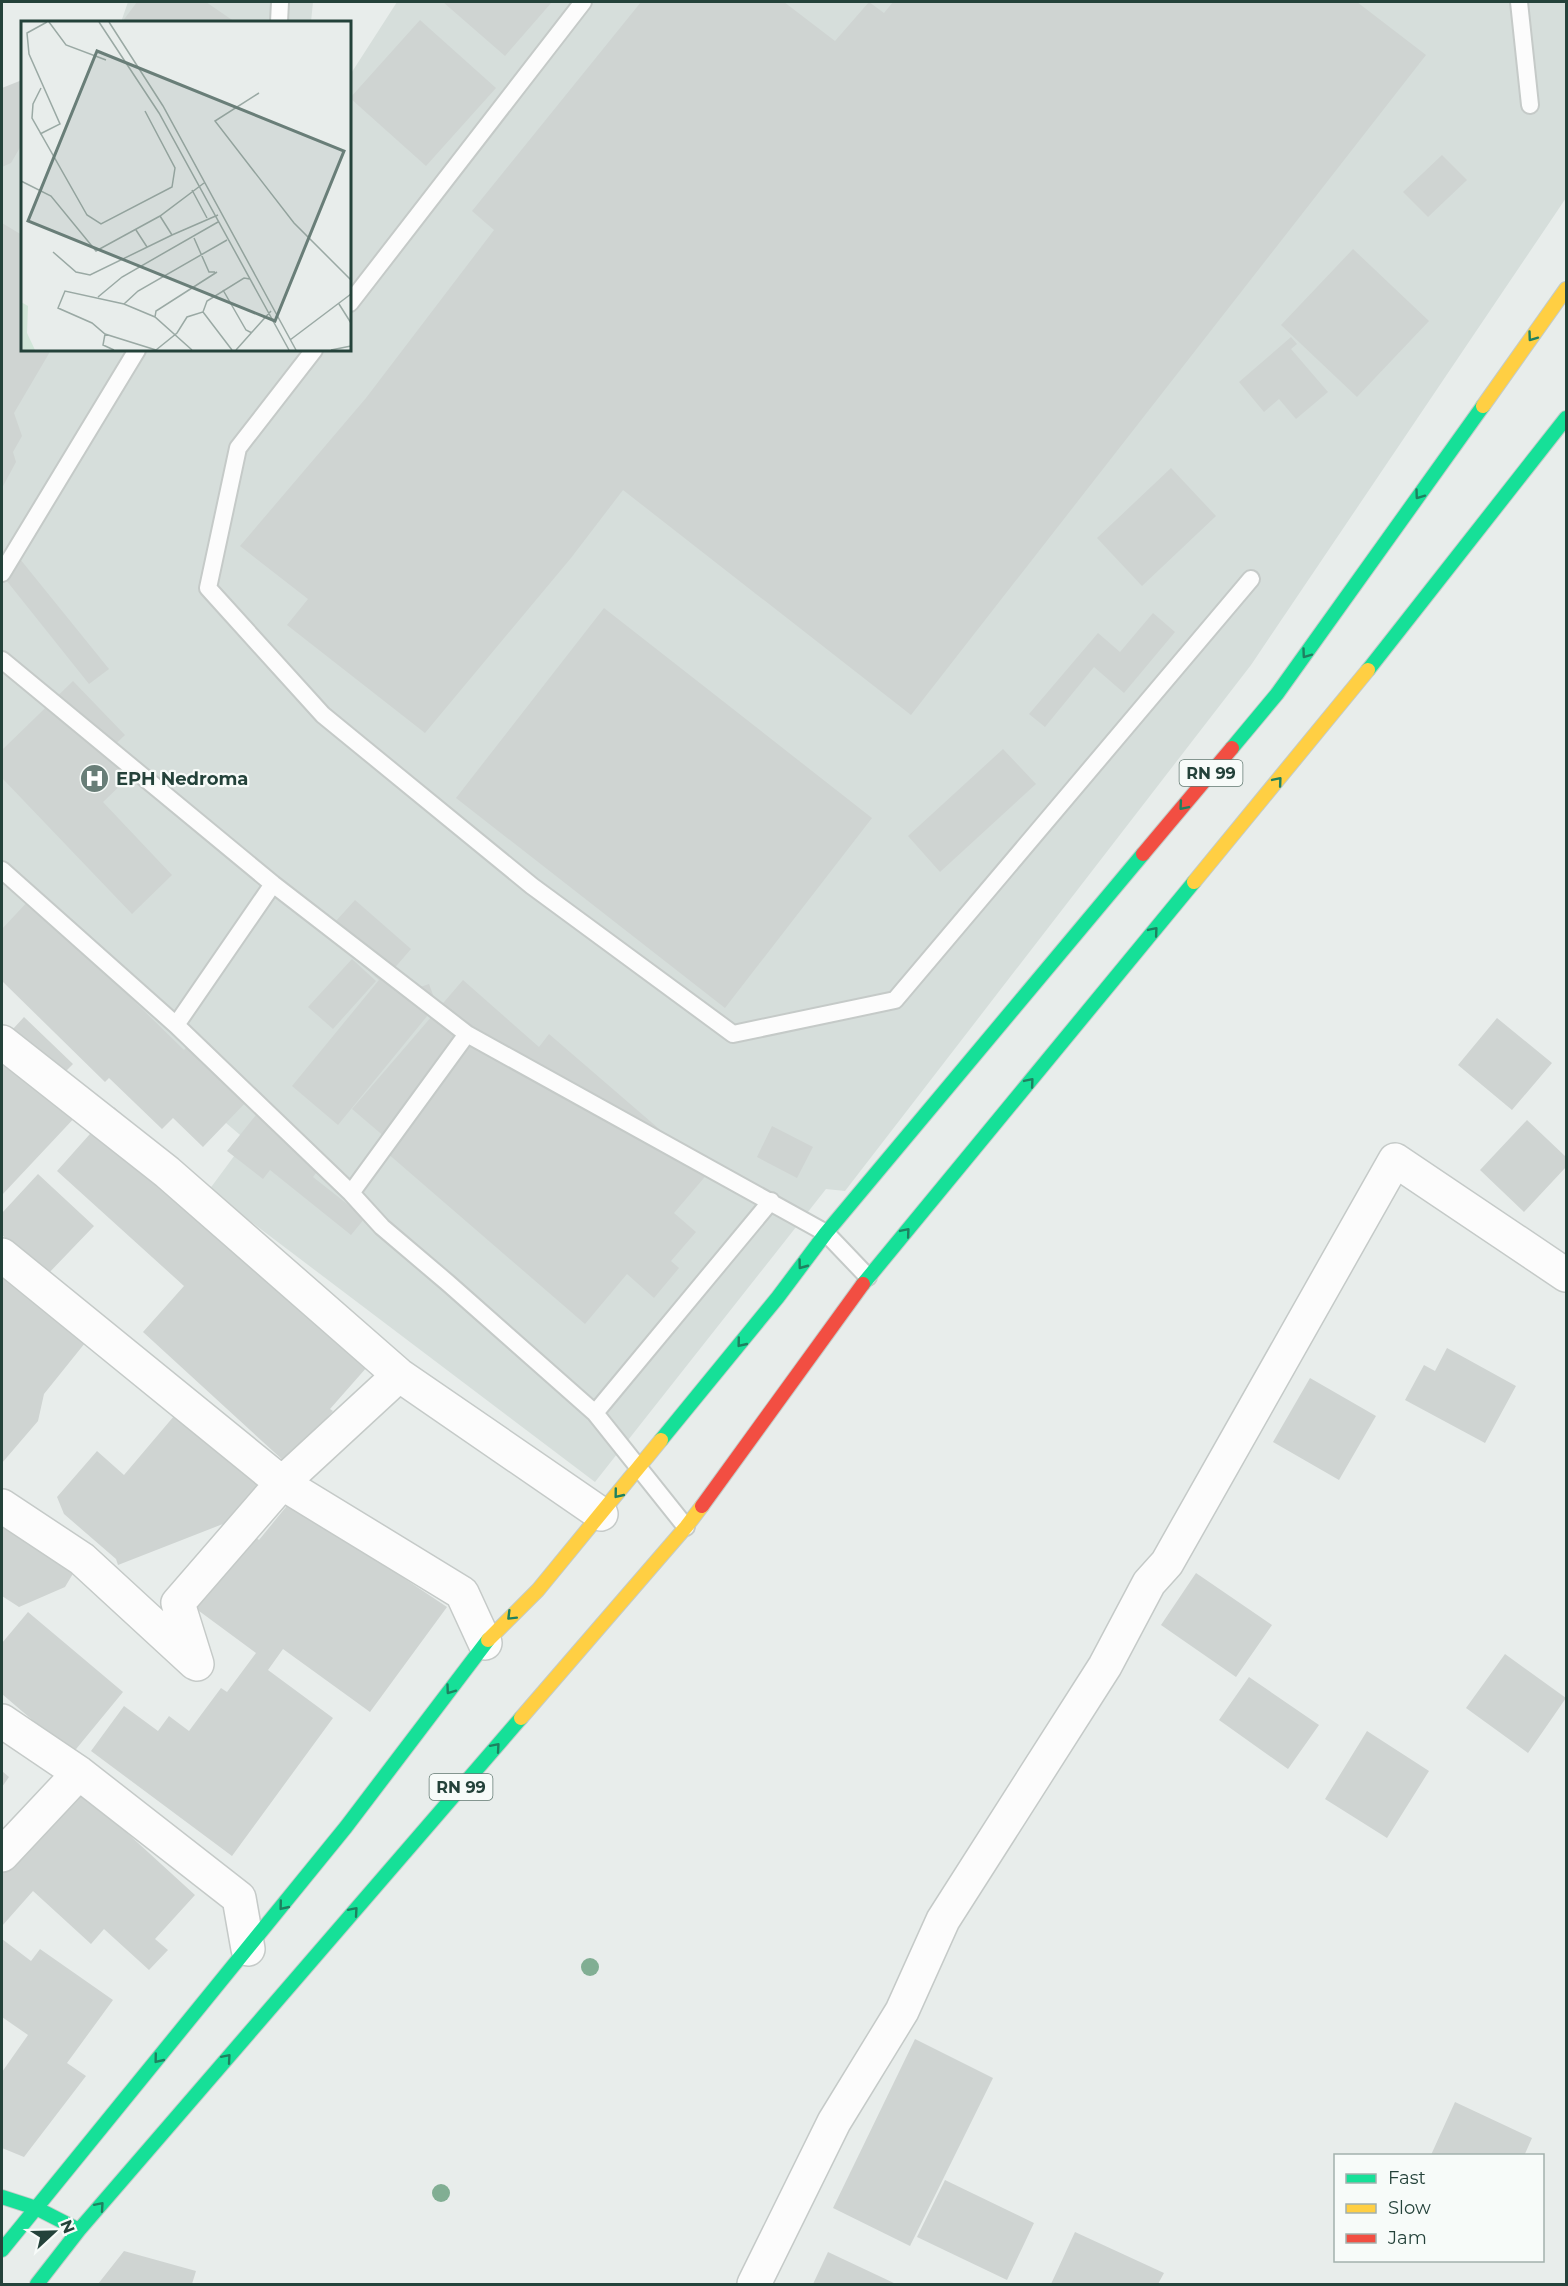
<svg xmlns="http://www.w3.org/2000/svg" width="1568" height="2286" font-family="Montserrat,sans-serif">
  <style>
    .built { fill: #d6dedb }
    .building { fill: #cfd4d2 }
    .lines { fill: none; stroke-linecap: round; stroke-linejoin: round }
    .lane-casing { stroke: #c5cac8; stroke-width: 20 }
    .street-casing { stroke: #c5cac8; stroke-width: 36 }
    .fast-casing { stroke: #c3cbc8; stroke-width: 16 }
    .slow-casing { stroke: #c3cbc8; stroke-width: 16 }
    .jam-casing { stroke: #c3cbc8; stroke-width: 16 }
    .lane { stroke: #fcfcfc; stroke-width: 16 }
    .street { stroke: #fcfcfc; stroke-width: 33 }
    .fast { stroke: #16e098; stroke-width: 14 }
    .slow { stroke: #ffcf43; stroke-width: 14 }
    .jam { stroke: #f24e42; stroke-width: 14 }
    .tree { fill: #81ae93 }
    .oneway { stroke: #1e8160 }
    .labels { text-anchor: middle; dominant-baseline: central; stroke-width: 4.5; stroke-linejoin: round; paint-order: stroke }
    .shield { fill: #f7fbf9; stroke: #637a73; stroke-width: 1.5 }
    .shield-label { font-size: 16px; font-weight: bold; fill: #24423a }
    .poi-label { font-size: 18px; font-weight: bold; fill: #24423a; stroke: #f7fbf9; text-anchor: start }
    .inset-road { fill: none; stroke: #9aa9a4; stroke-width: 1.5 }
    .view { fill: #697e78; fill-opacity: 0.15; stroke: #697e78; stroke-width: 3 }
    .inset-edge { fill: none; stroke: #24423a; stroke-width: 3 }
  </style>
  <rect width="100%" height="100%" fill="#e8edeb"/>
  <path class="built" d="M128,2h185l-2,20h-190z
    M397,2h1169v196l-315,467 -406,526 -19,-2 -231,293 -386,-292 37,-50 -203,-173 -41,-30v-805l20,-10v228h328v-275z"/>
  <path class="building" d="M137,2h69l29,20h-113z
    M443,2h109l-47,54z
    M641,2h143l51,39 34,-39 15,11 9,-11h464l69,53 -515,660 -288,-225 -52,68 -146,175 -138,-108 21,-26 -68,-53 126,-148 128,-168 -22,-19z
    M420,20l76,68 -70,78 -76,-68z
    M22,80v64l-11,19 -9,4v-79z
    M1442,155l25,25 -39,37 -25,-25z
    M2,223l20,12v115h29l-37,63 8,23 -9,16 3,10 -14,26z
    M1353,249l76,72 -72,76 -76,-72z
    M1291,337l6,7 -6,5 37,43 -32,27 -17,-20 -15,13 -25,-30z
    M1171,468l45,48 -74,70 -45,-48z
    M20,559l89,110 -20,15 -87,-109z
    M604,608l268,210 -147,190 -269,-210z
    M1153,613l22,19 -51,61 -30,-26 -49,60 -16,-13 69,-81 22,19z
    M73,681l52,54 -19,18 23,24 -26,25 69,73 -40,39 -130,-136v-28z
    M1003,749l33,35 -96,88 -32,-36z
    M30,899l154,151 7,-8 58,57 -46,48 -30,-29 -11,11 -53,-51 -4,4 -103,-101v-52z
    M355,900l56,49 -26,30 33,28 -6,-17 17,-6 7,19 -15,6 7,6 -90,110 -46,-39 87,-106 -54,-47z
    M352,959l24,22 -43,48 -25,-22z
    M463,980l76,67 10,-13 160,138 -35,41 22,19 -25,29 8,7 -25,30 -27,-24 -42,50 -206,-178 7,-8 -34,-29z
    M24,1017l49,47 -7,7 28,26 -92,98v-154z
    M1497,1018l55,45 -40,47 -54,-45z
    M114,1107l268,243 -52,59 3,2 -47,52 -143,-131 41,-46 -127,-115z
    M260,1110l65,51 -12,16 52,41 -14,17 -81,-65 -7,9 -36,-28z
    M1527,1120l39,37v10l-42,45 -44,-42z
    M772,1126l41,21 -16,31 -40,-21z
    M38,1174l56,52 -48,50 -44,-41v-22z
    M2,1273l83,70 -41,51 -6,27 -36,42z
    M1447,1348l69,38 -31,57 -80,-43 19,-35 11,6z
    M1310,1378l66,38 -37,64 -66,-38z
    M180,1409l82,72 -34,41 -110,43 -2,-6 -52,-45 -7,-17 40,-46 27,24z
    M290,1502l157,105 -77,105 -87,-63 -15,21 65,48 -101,138 -141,-105 33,-45 34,25 11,-15 20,15 32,-43 6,4 29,-39 -61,-45 55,-75 9,7z
    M2,1521l75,46 -12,20 -46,20 -17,-11z
    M1196,1573l76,52 -36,52 -75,-52z
    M28,1612l95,80 -51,62 -70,-60v-51z
    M1505,1654l61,44 -38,55 -62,-45z
    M1249,1677l70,48 -31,44 -69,-49z
    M1367,1731l62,40 -42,67 -62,-39z
    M2,1771l7,6 -7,10z
    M79,1789l116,106 -40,44 13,11 -19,20 -45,-41 -13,15 -58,-53 -31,35v-52z
    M2,1939l29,22 9,-12 73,51 -46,63 19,13 -62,81 -22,-9v-76l26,-37 -26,-18z
    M915,2039l78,39 -83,168 -77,-38z
    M1455,2102l77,36 -8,18 -93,-1z
    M945,2180l89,43 -27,57 -90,-43z
    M1075,2232l89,41 -6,11h-107z
    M124,2251l72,20 -4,13h-94z
    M828,2252l68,32h-83z"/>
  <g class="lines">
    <defs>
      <path id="lane" d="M1519,2l11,103
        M279,22l1,-20
        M350,303l233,-301
        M314,350l-76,98 -30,140 115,127 209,171 201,148 162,-34 356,-421
        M2,573l135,-223
        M2,660l271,224 194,150 359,199 42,44
        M2,870l174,155 175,168
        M176,1025l97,-141
        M467,1034l-116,159 31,34 66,56 147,130 91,114
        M595,1413l176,-212"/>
      <path id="street" d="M2,1042l165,130 232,203 202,139
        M2,1255l280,228 180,110 23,50
        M2,1506l80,53 113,104
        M197,1664l-19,-61 104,-120 117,-108
        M2,1721l77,52 160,125 9,51
        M2,1855l77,-82
        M754,2284l80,-162 68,-111 41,-91 162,-254 44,-83 18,-20 228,-403 171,115"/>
      <path id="fast" d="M1368,670l198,-252
        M1232,748l45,-54 206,-288
        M863,1284l331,-402
        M661,1440l117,-143 48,-64 317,-379
        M2,2197l34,11 43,22
        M2,2250l344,-423 142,-187
        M37,2284l42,-54 442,-512"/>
      <path id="slow" d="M1483,406l83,-117
        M1194,882l174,-212
        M488,1640l50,-50 123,-150
        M521,1718l165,-191 16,-21"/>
      <path id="jam" d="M1143,854l89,-106
        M702,1506l161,-222"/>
    </defs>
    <use href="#lane" class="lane-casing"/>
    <use href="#street" class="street-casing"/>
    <use href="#fast" class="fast-casing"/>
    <use href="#slow" class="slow-casing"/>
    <use href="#jam" class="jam-casing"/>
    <use href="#lane" class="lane"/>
    <use href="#street" class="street"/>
    <use href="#fast" class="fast"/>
    <use href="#slow" class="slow"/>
    <use href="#jam" class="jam"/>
  </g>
  <g class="tree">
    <circle cx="590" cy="1967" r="9"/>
    <circle cx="441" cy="2193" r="9"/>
  </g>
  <defs><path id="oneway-chevron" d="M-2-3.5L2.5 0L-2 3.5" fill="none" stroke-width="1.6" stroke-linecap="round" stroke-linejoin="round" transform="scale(1.5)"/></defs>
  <g class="oneway">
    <use href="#oneway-chevron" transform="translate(1532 337) rotate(126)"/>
    <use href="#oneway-chevron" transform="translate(1419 495) rotate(126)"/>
    <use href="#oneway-chevron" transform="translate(1306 654) rotate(126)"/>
    <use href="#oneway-chevron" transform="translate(1278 781) rotate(-50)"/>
    <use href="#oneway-chevron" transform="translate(1183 806) rotate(130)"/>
    <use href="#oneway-chevron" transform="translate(1154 931) rotate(-50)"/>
    <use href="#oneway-chevron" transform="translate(1030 1082) rotate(-50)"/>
    <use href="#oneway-chevron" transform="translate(906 1232) rotate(-50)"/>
    <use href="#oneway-chevron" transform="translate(802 1265) rotate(127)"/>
    <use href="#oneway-chevron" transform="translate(741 1343) rotate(129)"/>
    <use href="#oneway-chevron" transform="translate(618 1494) rotate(129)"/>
    <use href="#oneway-chevron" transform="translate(511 1616) rotate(135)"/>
    <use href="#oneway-chevron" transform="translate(450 1690) rotate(126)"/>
    <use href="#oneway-chevron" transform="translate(496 1747) rotate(-49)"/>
    <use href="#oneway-chevron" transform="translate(283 1906) rotate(129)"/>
    <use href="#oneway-chevron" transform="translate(354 1911) rotate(-49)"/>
    <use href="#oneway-chevron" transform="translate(227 2058) rotate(-49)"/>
    <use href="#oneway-chevron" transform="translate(158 2059) rotate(129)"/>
    <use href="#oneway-chevron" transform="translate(100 2206) rotate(-49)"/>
  </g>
  <defs>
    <symbol id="hospital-disc" viewBox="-11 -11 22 22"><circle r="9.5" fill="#697e78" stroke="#f7fbf9"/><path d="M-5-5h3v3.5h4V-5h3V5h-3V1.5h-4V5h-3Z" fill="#fff"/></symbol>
  </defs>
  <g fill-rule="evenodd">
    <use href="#hospital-disc" x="78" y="762" width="33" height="33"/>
  </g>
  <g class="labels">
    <g class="shield">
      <rect x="1179.5" y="760" width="63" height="26" rx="4.5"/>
      <rect x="429.5" y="1774" width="63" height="26" rx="4.5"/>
    </g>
    <g class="shield-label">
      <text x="1211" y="773">RN 99</text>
      <text x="461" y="1787">RN 99</text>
    </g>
    <g class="poi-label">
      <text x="116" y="779">EPH Nedroma</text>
    </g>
  </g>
  <g transform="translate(21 21)">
    <rect width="330" height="330" fill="#e8edeb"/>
    <path d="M0,281l7,4 -1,27 8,17h-14z" fill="#d1e6d8"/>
    <path class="inset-road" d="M28,1l17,23 40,15M78,1l60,91 130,237M88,1l54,84 133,244M20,67l-8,16 -1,14 55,97 14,9 71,-37 3,-19 -30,-57M238,72l-44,28 79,102 57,57M19,113l20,-10 -31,-70 -2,-21 20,-11M0,160l30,15 45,55 64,-35 44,-33M171,169l15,28M139,195l12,19 46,-20M115,209l11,17M173,217l15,34h6M32,231l23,20 14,3 82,-40M202,269l23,40 6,3M77,276l24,-20 96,-55M103,283l14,-13 89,-51M318,283l12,19M182,291l29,38M134,296l1,-6 61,-39M84,313l-2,11 11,5M269,319l61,-46M135,329l-51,-16 -13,-11 -34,-15 7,-17 59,13 31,13 37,33M135,329l21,-17 10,-16 16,-5 4,-11 37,-23 6,1M215,329l35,-39M310,329l20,-4"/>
    <path class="view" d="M76,30l247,100 -69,170 -247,-100z"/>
    <rect width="330" height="330" class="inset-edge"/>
  </g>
  <rect width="1568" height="2286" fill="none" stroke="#24423a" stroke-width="6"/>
  <rect x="1334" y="2154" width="210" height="108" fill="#f7fbf9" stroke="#a3b1ad" stroke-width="1.5"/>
  <rect x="1346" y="2174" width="30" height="9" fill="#16e098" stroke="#a3b1ad" stroke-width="1.5"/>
  <text x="1388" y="2184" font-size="18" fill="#24423a">Fast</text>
  <rect x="1346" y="2204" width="30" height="9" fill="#ffcf43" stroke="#a3b1ad" stroke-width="1.5"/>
  <text x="1388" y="2214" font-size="18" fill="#24423a">Slow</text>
  <rect x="1346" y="2234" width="30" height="9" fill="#f24e42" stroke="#a3b1ad" stroke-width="1.5"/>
  <text x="1388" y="2244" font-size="18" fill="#24423a">Jam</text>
  <g transform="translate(54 2232) rotate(68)" stroke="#f7fbf9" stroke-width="4.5" paint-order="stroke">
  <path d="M0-4.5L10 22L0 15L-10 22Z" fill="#24423a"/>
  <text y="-9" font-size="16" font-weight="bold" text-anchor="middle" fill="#24423a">N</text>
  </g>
</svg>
